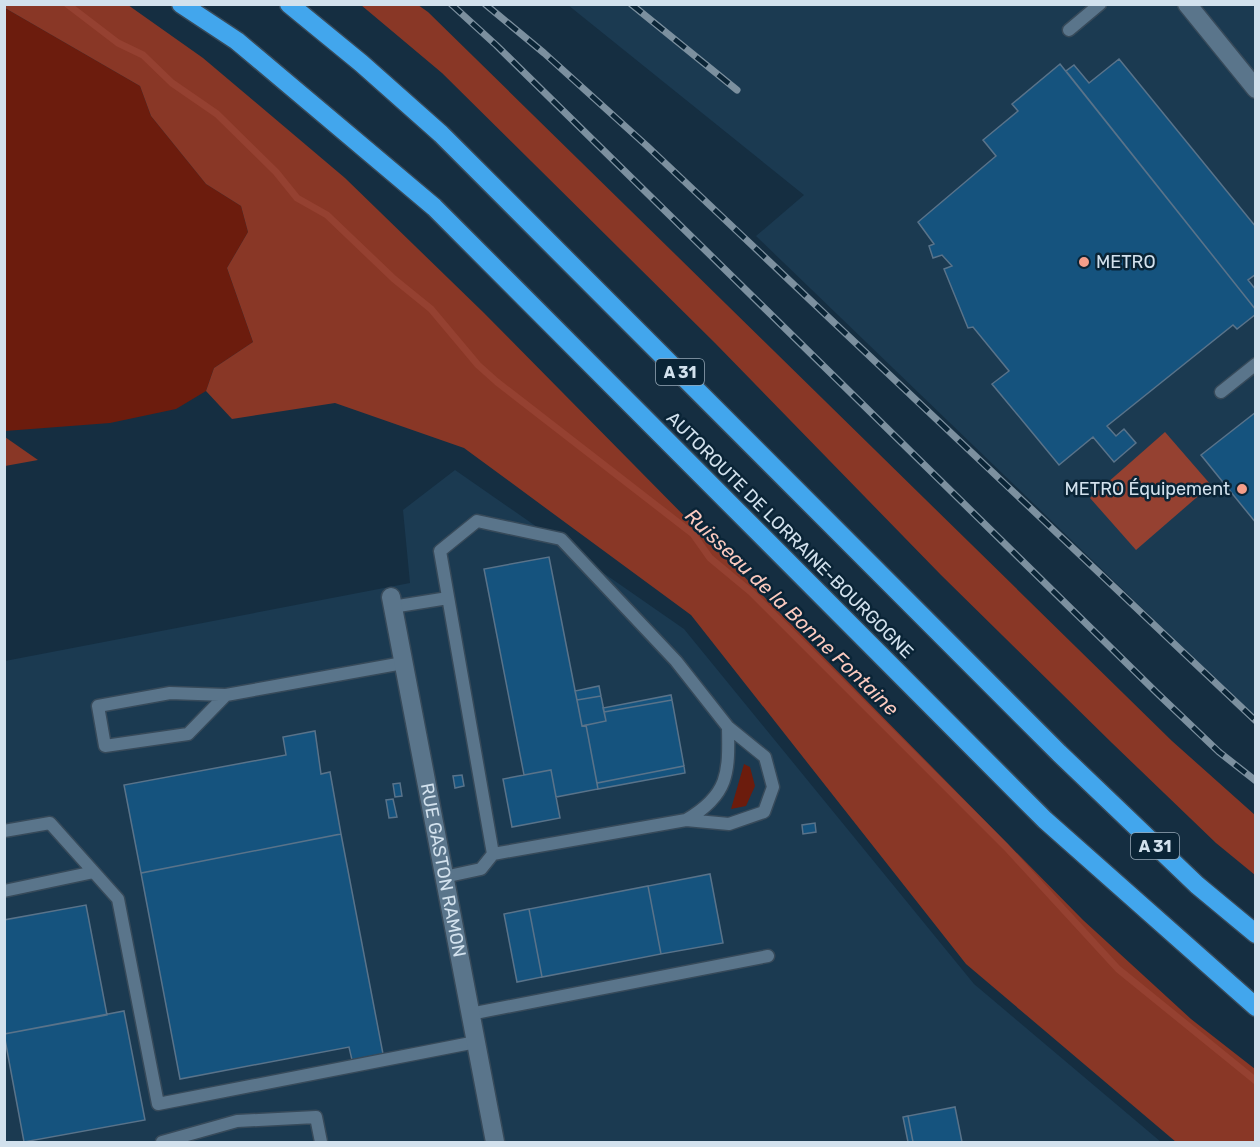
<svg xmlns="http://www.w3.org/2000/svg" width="1260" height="1147" font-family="Rubik,sans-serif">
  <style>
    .built { fill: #1b3a51 }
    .green { fill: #6c1c0d }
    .forest { fill: #893726 }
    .water { fill: #954131 }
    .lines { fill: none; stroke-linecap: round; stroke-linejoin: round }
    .stream { stroke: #954131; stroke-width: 7 }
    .building { fill: #15537e; stroke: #59738a; stroke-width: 1.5 }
    .lane-casing { stroke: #374a5a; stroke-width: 15 }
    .street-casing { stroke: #374a5a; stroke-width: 21 }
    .secondary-casing { stroke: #374a5a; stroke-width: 21 }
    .highway-casing { stroke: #374a5a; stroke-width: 21 }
    .lane { stroke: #5a758b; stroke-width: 12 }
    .street { stroke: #5a758b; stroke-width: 18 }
    .secondary { stroke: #5a758b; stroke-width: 18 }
    .highway { stroke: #42a6ed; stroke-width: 18 }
    .rail-casing { stroke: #7c909f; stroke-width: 7 }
    .rail { stroke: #0a2436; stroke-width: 4.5; stroke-dasharray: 14; stroke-linecap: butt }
    .poi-dot { fill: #f49e8a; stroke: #0a2436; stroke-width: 2 }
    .labels { text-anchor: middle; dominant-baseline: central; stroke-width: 5; stroke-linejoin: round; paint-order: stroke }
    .shield { fill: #0a2436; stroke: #96a8b6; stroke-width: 1.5 }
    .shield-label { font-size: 16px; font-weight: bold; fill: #d2e1ed }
    .poi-label { font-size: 18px; fill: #d2e1ed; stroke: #0a2436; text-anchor: start }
    .street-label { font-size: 18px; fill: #d2e1ed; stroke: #0a2436 }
    .water-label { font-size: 20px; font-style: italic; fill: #fbcabf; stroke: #0a2436 }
  </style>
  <rect width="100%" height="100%" fill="#152e41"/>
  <path class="built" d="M568,5h687v712l-499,-481 48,-41z
    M455,470l229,159 290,355 187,158h-1156v-481l405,-78 -7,-73z"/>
  <path class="green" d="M5,8l135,78 11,30 55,68 35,22 7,26 -21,36 26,74 -39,26 -8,23 -30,18 -66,14 -105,8z
    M744,764l6,3 5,19 -9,20 -15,3z"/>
  <path class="forest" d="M5,4l123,1 75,53 142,120 139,135 599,607 108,99 64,50v73h-79l-210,-178 -275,-349 -227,-167 -129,-45 -103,16 -26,-28 8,-23 39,-26 -26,-74 21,-36 -7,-26 -35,-22 -55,-68 -11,-30 -135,-78z
    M361,5h57l10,7 744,729 83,74v60l-39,-32 -104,-100 -171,-168 -226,-232 -273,-270z
    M4,437h1l33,23 -33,6z"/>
  <path class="water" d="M1165,432l46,53 -75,65 -46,-52z"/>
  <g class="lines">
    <path class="stream" d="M67,4l51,39 25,12 29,28 45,31 59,58 21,26 30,17 67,64 37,30 47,56 19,17 196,152 17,24 41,34 255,255 112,122 138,112"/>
  </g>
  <path class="building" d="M1119,59l137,168v47l-8,6 8,10v20l-190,-239 8,-6 15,18z
    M1060,64l196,246v4l-19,15 -4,-4 -126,101 9,10 8,-7 12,14 -22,19 -21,-25 -34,28 -28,-34 -39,-47 17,-13 -36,-44 -5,1 -24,-59 8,-3 -10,-11 -9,3 -4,-12 5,-2 -16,-22 78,-66 -13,-16 35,-29 -6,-7z
    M1256,412v111l-55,-68z
    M549,557l33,169 4,-1 12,64 -42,8 -5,-27 -27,5 -40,-206z
    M599,686l2,10 -24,4 -2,-9z
    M671,695l1,5 -68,12 -1,-4z
    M601,696l5,25 -24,5 -5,-26z
    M672,700l12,66 -87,17 -11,-58 20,-4 -2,-9z
    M315,731l6,43 9,-2 11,62 -200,39 -17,-88 162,-30 -3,-18z
    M684,766l1,7 -87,16 -1,-6z
    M551,770l9,48 -48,9 -9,-48z
    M462,775l2,11 -9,2 -2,-12z
    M400,783l2,13 -7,1 -2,-13z
    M393,799l4,18 -8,1 -3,-18z
    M815,823l1,9 -13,2 -1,-9z
    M341,834l42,220 -31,6 -3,-13 -169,32 -39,-206z
    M710,874l13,69 -62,11 -13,-68z
    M648,886l13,68 -119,23 -13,-68z
    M86,905l21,110 -103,19v-114z
    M529,909l13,68 -25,5 -13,-68z
    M124,1011l21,109 -121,22 -20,-108z
    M955,1107l7,35h-49l-5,-26z
    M908,1116l5,26h-5l-5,-25z"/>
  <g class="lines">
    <defs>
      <path id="lane" d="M1069,30l31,-26
        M1221,392l35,-28
        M392,607l56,-9
        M226,695l-38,39 -83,12 -7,-40 72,-13 56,2 177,-32
        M4,831l46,-8 68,76 40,205 318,-62
        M493,854l-53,-303 37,-30 84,18 115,122 52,66 37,30 8,30 -9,25 -35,12 -43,-4c43,-25 43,-47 42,-93
        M444,877l37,-8 12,-15 193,-34
        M4,891l90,-19
        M470,1014l298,-58
        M162,1142l75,-21 79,-4 5,25"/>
      <g id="street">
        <path id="s1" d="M391,597l104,545"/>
      </g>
      <path id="secondary" d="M1187,4l69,85"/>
      <path id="highway" d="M181,4l56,37 197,166 611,613 211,187
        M289,4l72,59 80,71 618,619 138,132 59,49"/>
    </defs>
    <use href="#lane" class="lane-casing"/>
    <use href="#street" class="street-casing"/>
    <use href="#secondary" class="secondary-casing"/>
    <use href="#highway" class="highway-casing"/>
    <use href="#lane" class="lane"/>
    <use href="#street" class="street"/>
    <use href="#secondary" class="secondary"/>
    <use href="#highway" class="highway"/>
    <defs>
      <path id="rail" d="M451,4l45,41 661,648 62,59 37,29
        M485,4l59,49 103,93 609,575
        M631,4l106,86"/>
    </defs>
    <use href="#rail" class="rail-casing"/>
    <use href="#rail" class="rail"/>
  </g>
  <g class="poi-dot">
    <circle cx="1084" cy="262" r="6"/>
    <circle cx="1242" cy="489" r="6"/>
  </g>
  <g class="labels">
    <g class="shield">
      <rect x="656" y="359" width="48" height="26" rx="4.5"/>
      <rect x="1131" y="833" width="48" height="26" rx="4.5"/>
    </g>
    <g class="shield-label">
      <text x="680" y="372">A 31</text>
      <text x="1155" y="846">A 31</text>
    </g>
    <g class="poi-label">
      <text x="1096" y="262">METRO</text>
      <text x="1230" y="489" text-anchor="end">METRO Équipement</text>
    </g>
    <g class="street-label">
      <text transform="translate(790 535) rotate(45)">AUTOROUTE DE LORRAINE-BOURGOGNE</text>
      <text stroke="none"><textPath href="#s1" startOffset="278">RUE GASTON RAMON</textPath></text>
    </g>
    <g class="water-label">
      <text transform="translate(792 612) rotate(44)">Ruisseau de la Bonne Fontaine</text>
    </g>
  </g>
  <rect width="1260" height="1147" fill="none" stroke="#d2e1ed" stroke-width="12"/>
</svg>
